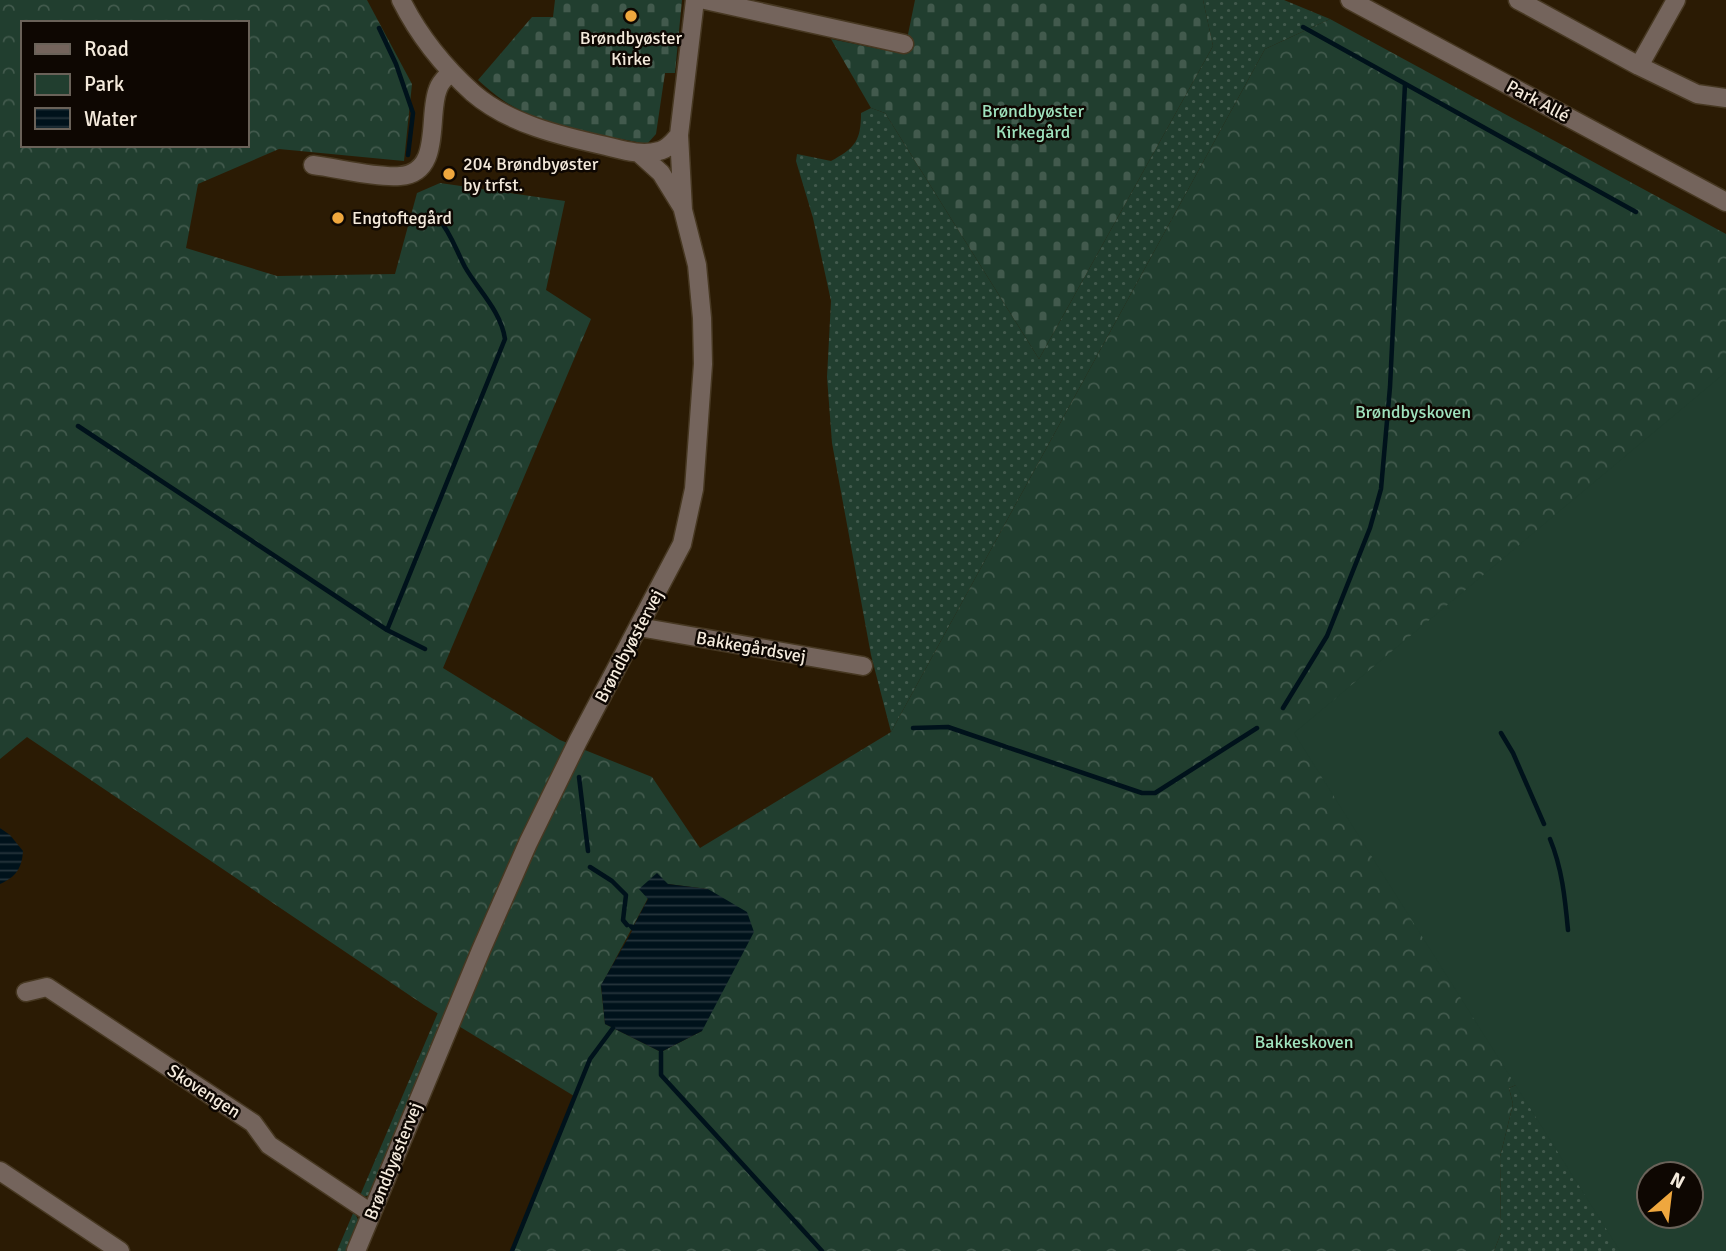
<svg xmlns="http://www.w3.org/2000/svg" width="1726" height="1251" font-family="Signika,sans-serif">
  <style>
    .grass { fill: url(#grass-dots); fill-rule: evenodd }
    .forest { fill: url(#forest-crowns); fill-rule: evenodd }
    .cemetery { fill: url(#cemetery-stones) }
    .green { fill: #213e2f; fill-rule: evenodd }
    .water { fill: url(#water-rules) }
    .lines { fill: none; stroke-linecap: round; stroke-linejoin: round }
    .stream { stroke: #00121b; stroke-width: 4.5 }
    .minor-casing { stroke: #473822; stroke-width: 21 }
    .minor { stroke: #74645c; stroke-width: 18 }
    .poi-dot { fill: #efa73e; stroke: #0e0702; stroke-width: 2.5 }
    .labels { text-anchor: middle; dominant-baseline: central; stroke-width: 5; stroke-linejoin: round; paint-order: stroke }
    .poi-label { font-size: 18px; fill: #f4eadc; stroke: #0e0702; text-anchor: start }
    .street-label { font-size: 18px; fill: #f4eadc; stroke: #0e0702 }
    .park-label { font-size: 18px; fill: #9fe2bd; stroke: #0e0702 }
  </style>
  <defs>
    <pattern id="grass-dots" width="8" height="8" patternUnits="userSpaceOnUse" patternTransform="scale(1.75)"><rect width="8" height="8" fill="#213e2f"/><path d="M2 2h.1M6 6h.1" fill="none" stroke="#425a4d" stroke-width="1.8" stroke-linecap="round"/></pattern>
    <pattern id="forest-crowns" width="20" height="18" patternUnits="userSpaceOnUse" patternTransform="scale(1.75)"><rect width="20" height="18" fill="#213e2f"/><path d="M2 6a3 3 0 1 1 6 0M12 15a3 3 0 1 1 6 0" fill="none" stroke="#425a4d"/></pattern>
    <pattern id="cemetery-stones" width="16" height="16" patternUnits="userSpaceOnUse" patternTransform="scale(1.75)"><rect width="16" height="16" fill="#213e2f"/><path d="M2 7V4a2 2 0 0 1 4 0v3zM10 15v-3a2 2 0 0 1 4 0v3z" fill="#425a4d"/></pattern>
    <pattern id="water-rules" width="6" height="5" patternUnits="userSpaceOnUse" patternTransform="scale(1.75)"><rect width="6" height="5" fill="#00121b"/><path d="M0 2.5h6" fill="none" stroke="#26353c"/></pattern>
  </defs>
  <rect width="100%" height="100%" fill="#2b1b04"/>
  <path class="grass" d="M1203,0h81l46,19 -65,30 -374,683 -20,-77 -39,-212 -5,-66 4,-76 -18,-83 -17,-57 1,-7 34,7c24,-13 30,-20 30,-48l10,-5 14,5 154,246 174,-313z
    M491,888l6,8 -126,299 -12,3z
    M1632,1025l94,226h-232l7,-18 -1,-76 13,-53 -4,-16 61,-26zM1649,1174h42v42h-42z
    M354,1211l5,11 -12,29h-10z"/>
  <path class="forest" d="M0,0h367l45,84 -8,77 -125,-12 -81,35 -12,64 91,28 118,-2 22,-81 23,-10 125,18 -19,89 45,29 -148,349 117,72 92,37 48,71 191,-116 374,-683 65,-30 396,215v594l-156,234 -61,26 4,16 -13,53 1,76 -7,18h-982l62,-155 -150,-91 -397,-268 -27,22zM23,23h224v122h-224zM668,884l40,5 -6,142 -41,21 -56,-28 -4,-38 47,-88z"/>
  <path class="cemetery" d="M555,0h127l-7,73h-10l-9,61 -9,10c-49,-10 -101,-15 -143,-43 -9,-6 -18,-14 -26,-21l54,-63h21z
    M915,0h288l10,46 -174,313 -154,-246 -14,-5 -40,-69 73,15z"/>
  <path class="green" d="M1726,372v879h-106l-326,-518zM1649,1174h42v42h-42z"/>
  <path class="water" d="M0,828l10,7 13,16c-1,17 -7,26 -23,33z
    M657,873l11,11 40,5 39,23 7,20 -52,99 -41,21 -56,-28 -4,-39 31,-54 -5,-6 1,-2 6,2 14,-26 -9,-10z"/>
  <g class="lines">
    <path class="stream" d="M1303,27l333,185
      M379,28l17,36 17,49 -5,42
      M78,426l309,204 38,19
      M387,630l118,-291c-4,-28 -27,-49 -40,-72 -9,-17 -14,-34 -27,-49
      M1283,708l44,-72 43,-108 11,-39 9,-102 15,-303
      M913,728l35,-1 194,66h13l102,-65
      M1501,733l12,20 31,71
      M579,777l9,74
      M1550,839c12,29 15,59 18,91
      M590,867l22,14 14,14 -3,25 4,5
      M661,1052v23l161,176
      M512,1251l78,-192 23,-31"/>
    <defs>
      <path id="minor" d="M401,0c18,36 42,66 72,93 36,31 88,43 133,53 17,4 35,10 53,5 9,-2 14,-9 20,-16
        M705,0l199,44
        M1350,0l376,202
        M1518,0l121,66 58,28 29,4
        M1639,66l37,-66
        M640,154l21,19 21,34
        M313,165c25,3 63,13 87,11 43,-3 27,-61 38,-87 2,-7 8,-12 13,-17
        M639,627l224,39
        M26,992l21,-5 206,136 16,22 102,68
        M0,1171l120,80
        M356,1251l125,-301 47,-107 50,-102 104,-197 12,-55 9,-125 -1,-46 -5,-53 -14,-55 -4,-75 16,-135"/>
    </defs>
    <use href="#minor" class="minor-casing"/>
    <use href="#minor" class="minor"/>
  </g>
  <g class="poi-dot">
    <circle cx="631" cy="16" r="7"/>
    <circle cx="449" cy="174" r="7"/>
    <circle cx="338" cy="218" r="7"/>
  </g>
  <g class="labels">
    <g class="poi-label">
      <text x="631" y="38" text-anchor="middle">Brøndbyøster<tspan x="631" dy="21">Kirke</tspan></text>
      <text x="463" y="164">204 Brøndbyøster<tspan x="463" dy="21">by trfst.</tspan></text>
      <text x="352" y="218">Engtoftegård</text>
    </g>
    <g class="street-label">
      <text transform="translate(1538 101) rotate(28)">Park Allé</text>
      <text transform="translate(629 646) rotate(-62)">Brøndbyøstervej</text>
      <text transform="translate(751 647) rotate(10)">Bakkegårdsvej</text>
      <text transform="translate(204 1091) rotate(33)">Skovengen</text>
      <text transform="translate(393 1161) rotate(-68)">Brøndbyøstervej</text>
    </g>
    <g class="park-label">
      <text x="1033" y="111">Brøndbyøster<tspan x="1033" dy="21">Kirkegård</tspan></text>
      <text x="1413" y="412">Brøndbyskoven</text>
      <text x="1304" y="1042">Bakkeskoven</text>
    </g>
  </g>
  <rect x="21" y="21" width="228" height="126" fill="#0e0702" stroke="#6a6259" stroke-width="2"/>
  <rect x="35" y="44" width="35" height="10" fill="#74645c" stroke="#6a6259" stroke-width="2"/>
  <text x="84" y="56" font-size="21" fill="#f4eadc">Road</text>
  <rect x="35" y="74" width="35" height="21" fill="#213e2f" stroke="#6a6259" stroke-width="2"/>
  <text x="84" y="91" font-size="21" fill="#f4eadc">Park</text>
  <rect x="35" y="108" width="35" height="21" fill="url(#water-rules)" stroke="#6a6259" stroke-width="2"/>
  <text x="84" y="126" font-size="21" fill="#f4eadc">Water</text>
  <g transform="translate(1670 1195) rotate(28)"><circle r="33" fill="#0e0702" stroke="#6a6259" stroke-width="2"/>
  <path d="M0-5L12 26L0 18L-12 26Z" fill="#efa73e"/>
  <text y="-10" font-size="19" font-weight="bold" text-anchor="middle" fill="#f4eadc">N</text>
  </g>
</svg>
